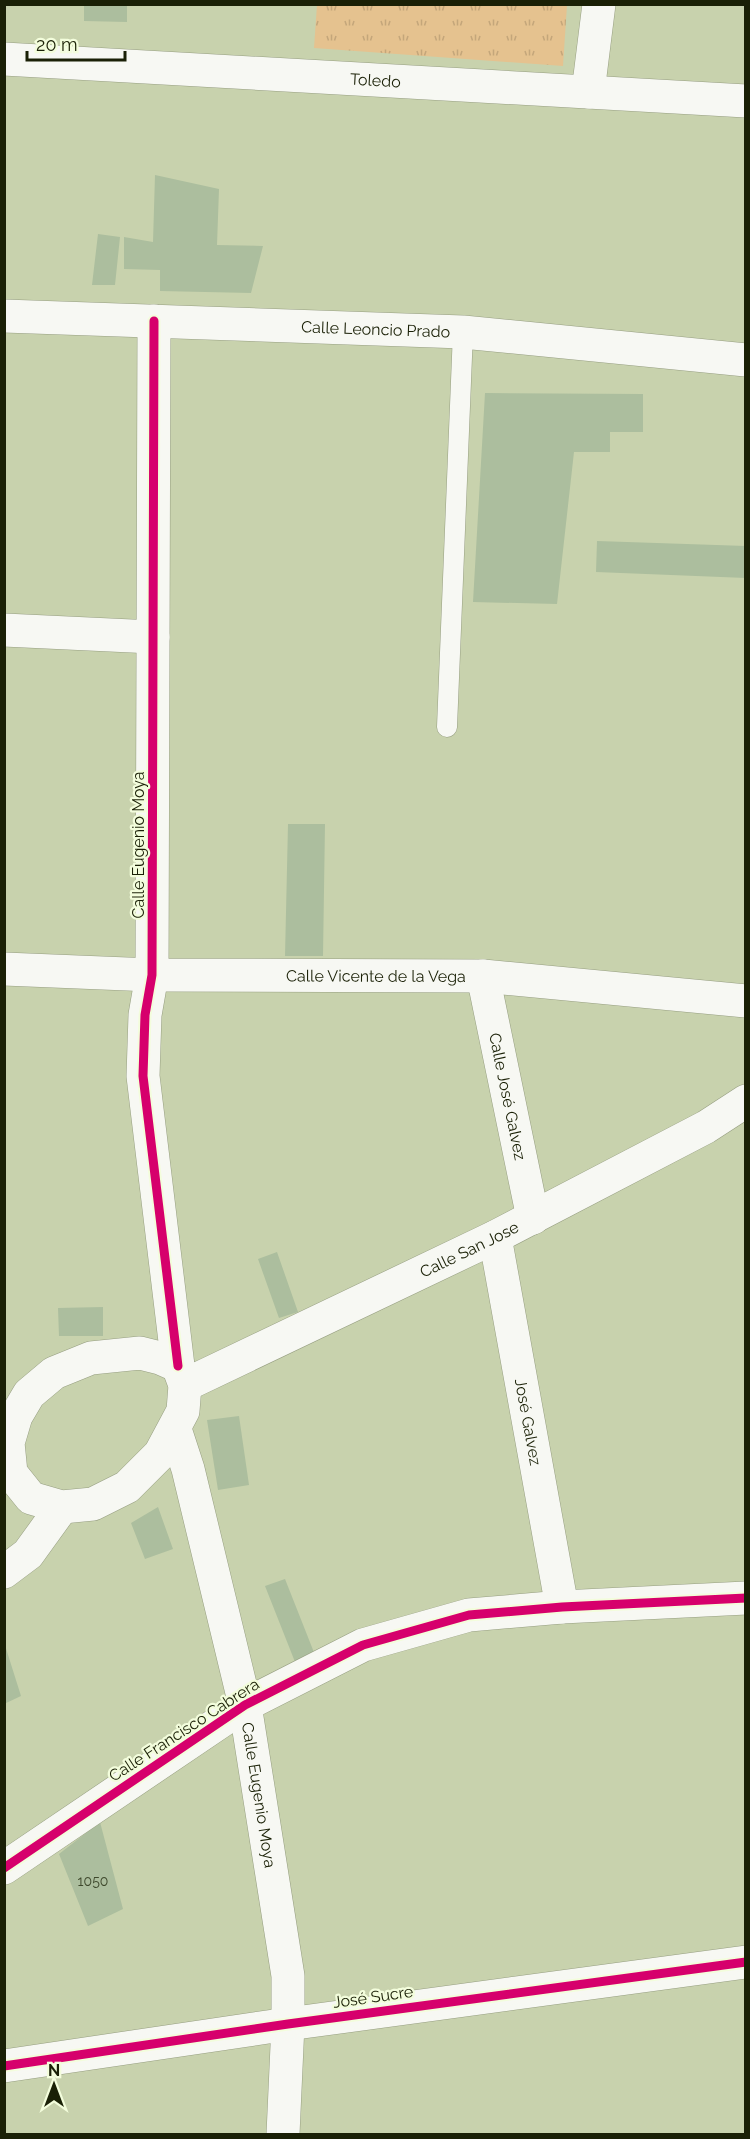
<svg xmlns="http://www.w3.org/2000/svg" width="750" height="2139" font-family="Raleway,sans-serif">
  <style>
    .park { fill: url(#park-tufts) }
    .building { fill: #acbe9e }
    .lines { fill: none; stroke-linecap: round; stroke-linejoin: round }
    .lane-casing { stroke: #969e81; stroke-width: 21 }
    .street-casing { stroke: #969e81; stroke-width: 34 }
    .secondary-casing { stroke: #969e81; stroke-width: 34 }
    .lane { stroke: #f7f8f3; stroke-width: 20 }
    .street { stroke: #f7f8f3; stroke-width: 33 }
    .secondary { stroke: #f7f8f3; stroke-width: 33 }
    .cycleway-casing { stroke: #f3fddc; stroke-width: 13 }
    .cycleway { stroke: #d6006c; stroke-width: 9 }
    .labels { text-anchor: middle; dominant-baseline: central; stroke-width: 4.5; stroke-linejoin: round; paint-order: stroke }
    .number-label { font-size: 14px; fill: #3e482c }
    .street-label { font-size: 16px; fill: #1a2006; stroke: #f3fddc }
  </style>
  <defs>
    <pattern id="park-tufts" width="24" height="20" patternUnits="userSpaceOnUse" patternTransform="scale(1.5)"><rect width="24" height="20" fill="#e5c28f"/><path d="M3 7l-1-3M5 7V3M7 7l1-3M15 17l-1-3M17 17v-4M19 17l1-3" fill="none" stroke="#c4a67a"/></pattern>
  </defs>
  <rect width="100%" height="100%" fill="#c8d2ad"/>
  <path class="park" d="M317,5h250l-4,61 -249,-18z"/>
  <path class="building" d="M84,4h43v18l-43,-1z
    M155,175l64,14 -2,56 46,1 -12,47 -91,-2v-21l-36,-1v-32l29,5z
    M98,234l22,3 -5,48h-23z
    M485,393l158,1v38h-33v20h-36l-17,152 -84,-2z
    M597,541l149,5v32l-150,-6z
    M288,824h37l-2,132h-38z
    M277,1252l21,60 -19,6 -21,-59z
    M103,1307v29h-44l-1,-28z
    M239,1416l10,69 -31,5 -11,-70z
    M158,1507l15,42 -28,10 -14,-36z
    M285,1579l32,81 -20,7 -32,-81z
    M4,1642l17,54 -17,8z
    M100,1822l23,87 -35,17 -29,-72z"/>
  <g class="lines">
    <defs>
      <path id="lane" d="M447,727l16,-395"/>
      <g id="street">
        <path id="s1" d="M4,59l742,42"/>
        <path d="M588,92l11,-88"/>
        <path d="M154,321l-2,654 -7,40 -2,61 35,290"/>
        <path d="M4,630l149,7"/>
        <path id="s2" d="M4,969l148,6 331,1 263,25"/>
        <path id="s3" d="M483,976l50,242"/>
        <path id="s4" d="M495,1237l67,370"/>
        <path d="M140,1353l20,5 18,8 7,19 -2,26 -23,43 -33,33 -34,17 -31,3 -31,-9 -20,-25 -3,-30 8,-27 13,-22 25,-21 37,-15z"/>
        <path id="s5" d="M185,1385l310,-148 211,-110 40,-26"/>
        <path id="s6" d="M175,1429l13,40 57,236 26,164 17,107v48l-5,110"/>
        <path d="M4,1572l24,-18 34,-47"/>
        <path d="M4,1868l241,-163 118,-60 106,-30 93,-8 184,-9"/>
        <path d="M4,2066l284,-42 458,-62"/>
      </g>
      <g id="secondary">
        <path id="s7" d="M4,316l459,16 283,28"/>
      </g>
    </defs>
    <use href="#lane" class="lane-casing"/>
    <use href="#street" class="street-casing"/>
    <use href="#secondary" class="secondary-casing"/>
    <use href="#lane" class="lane"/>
    <use href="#street" class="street"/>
    <use href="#secondary" class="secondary"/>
    <defs>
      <path id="cycleway" d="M154,321l-2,654 -7,40 -2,61 35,290
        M4,1868l241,-163 118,-60 106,-30 93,-8 184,-9
        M4,2066l284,-42 458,-62"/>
    </defs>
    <use href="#cycleway" class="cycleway-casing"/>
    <use href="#cycleway" class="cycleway"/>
  </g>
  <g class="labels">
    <g class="number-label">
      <text x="93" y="1881">1050</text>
    </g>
    <g class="street-label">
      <text stroke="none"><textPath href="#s1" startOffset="372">Toledo</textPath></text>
      <text stroke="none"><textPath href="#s7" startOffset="372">Calle Leoncio Prado</textPath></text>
      <text transform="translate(138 845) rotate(-90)">Calle Eugenio Moya</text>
      <text stroke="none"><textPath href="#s2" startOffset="372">Calle Vicente de la Vega</textPath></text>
      <text stroke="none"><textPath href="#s3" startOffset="123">Calle José Galvez</textPath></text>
      <text stroke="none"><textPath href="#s5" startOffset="315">Calle San Jose</textPath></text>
      <text stroke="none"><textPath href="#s4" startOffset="188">José Galvez</textPath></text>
      <text transform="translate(184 1730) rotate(-33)">Calle Francisco Cabrera</text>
      <text stroke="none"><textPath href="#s6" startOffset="376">Calle Eugenio Moya</textPath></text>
      <text transform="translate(373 1997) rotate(-8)">José Sucre</text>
    </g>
  </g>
  <rect width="750" height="2139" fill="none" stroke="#1a2006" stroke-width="12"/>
  <g transform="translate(54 2085)" stroke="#f3fddc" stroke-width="4.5" paint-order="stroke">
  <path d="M0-4.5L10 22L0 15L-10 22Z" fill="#1a2006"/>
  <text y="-9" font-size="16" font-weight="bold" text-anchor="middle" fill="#1a2006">N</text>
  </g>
  <path d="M27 51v9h98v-9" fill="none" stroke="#1a2006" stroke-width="3"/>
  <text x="36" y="51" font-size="18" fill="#1a2006" stroke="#f3fddc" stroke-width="4.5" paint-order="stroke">20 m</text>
</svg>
